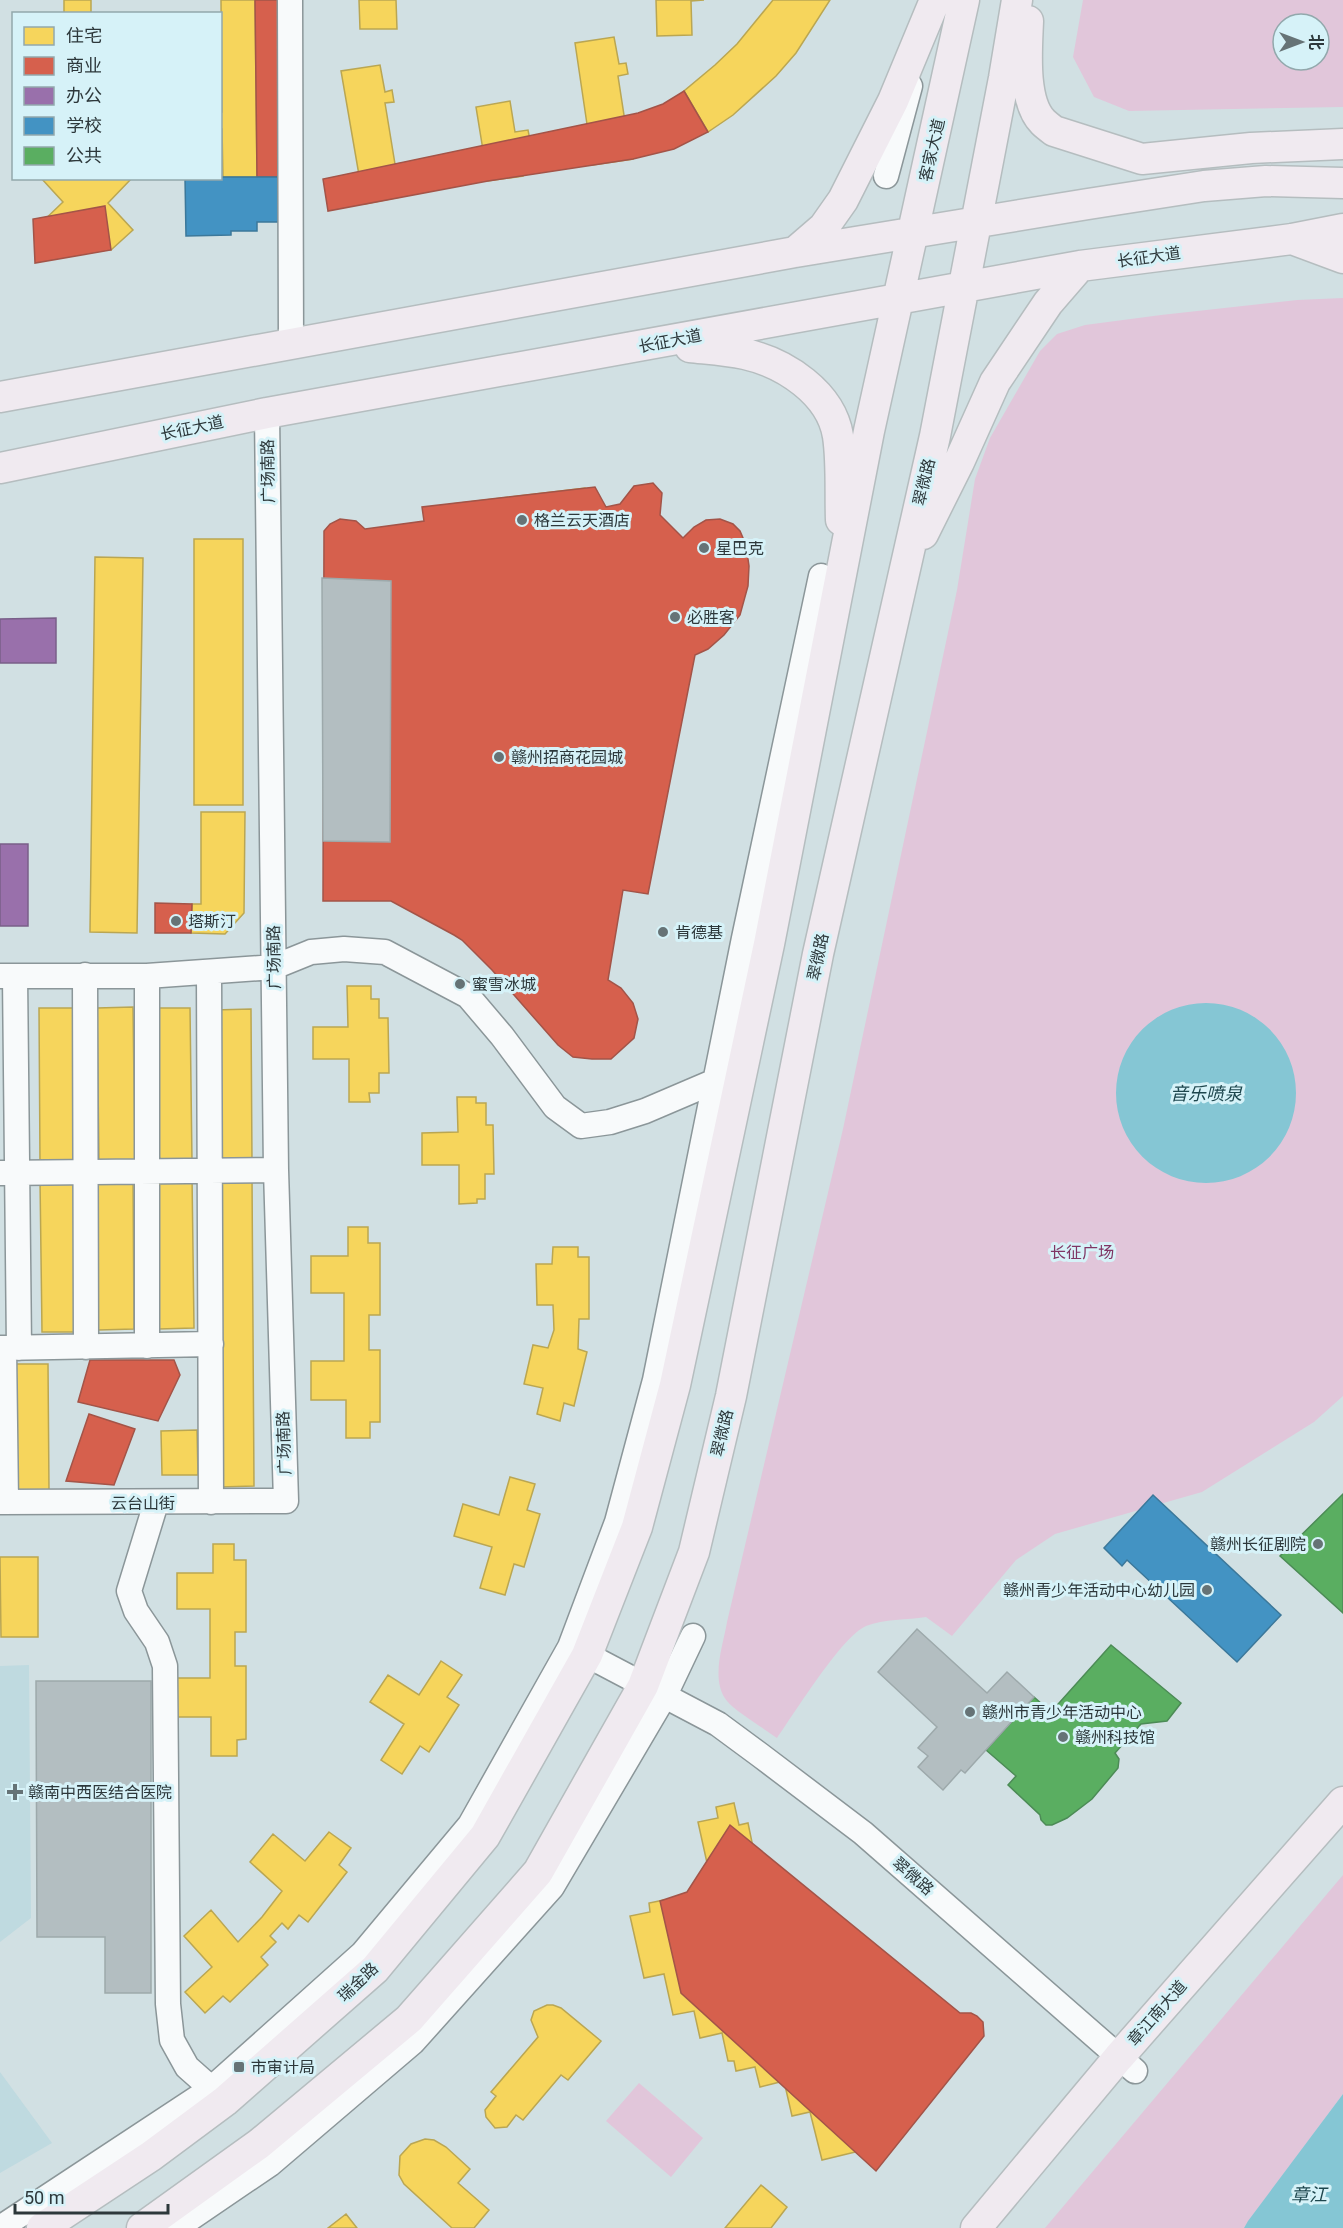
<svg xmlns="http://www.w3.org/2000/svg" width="1343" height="2228" font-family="Roboto,'Noto Sans SC',sans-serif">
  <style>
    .built { fill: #bfdae0 }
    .green { fill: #e1c6da; fill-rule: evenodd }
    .water { fill: #85c6d4 }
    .homes { fill: #f6d55c; stroke: #baa652; stroke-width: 1.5 }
    .shops { fill: #d6604d; stroke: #a35448; stroke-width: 1.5 }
    .offices { fill: #9970ab; stroke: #795f89; stroke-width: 1.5 }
    .schools { fill: #4393c3; stroke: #3c789a; stroke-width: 1.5 }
    .public { fill: #5aae61; stroke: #4c8b56; stroke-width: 1.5 }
    .building { fill: #b3bec1; stroke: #9da9ab; stroke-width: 1.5 }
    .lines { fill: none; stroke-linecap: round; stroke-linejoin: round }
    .minor-casing { stroke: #8b9699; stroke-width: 27 }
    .major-casing { stroke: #b5bdbf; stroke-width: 33 }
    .minor { stroke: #f8fafb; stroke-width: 24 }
    .major { stroke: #f0eaf0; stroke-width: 30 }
    .poi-dot { fill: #667376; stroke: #d6f2f8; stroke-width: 2 }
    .labels { text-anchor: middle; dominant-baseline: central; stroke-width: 6; stroke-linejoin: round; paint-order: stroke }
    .street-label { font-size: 16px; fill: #2d383b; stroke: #d6f2f8 }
    .poi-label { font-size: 16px; fill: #2d383b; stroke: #d6f2f8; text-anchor: start }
    .park-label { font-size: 16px; fill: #7f3564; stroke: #d6f2f8 }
    .water-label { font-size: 18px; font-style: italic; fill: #1d464d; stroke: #d6f2f8 }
  </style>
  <rect width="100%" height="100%" fill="#d1e0e3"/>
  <path class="built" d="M29,1665l2,253 -31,24v-276z
    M0,2072l52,71 -52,30z"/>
  <path class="green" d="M1083,0h260v107l-214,4 -35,-14 -21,-40zM1283,24h36v36h-36z
    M1343,298v1098l-29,26 -112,70 -147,42 -39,26 -64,76 -26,-19c-19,3 -42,2 -60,9 -24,10 -72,88 -89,112 -12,-9 -42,-27 -50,-37 -17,-21 -4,-55 0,-79l116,-493 114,-539 18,-111 15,-41 50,-87 17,-17 28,-9 76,-10 136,-15z
    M1343,1875v219l-99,134h-199z
    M639,2083l64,55 -32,39 -65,-56z"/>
  <path class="water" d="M1116 1093a90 90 0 1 1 180 0a90 90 0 1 1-180 0Z
    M1343,2094v134h-99l4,-7z"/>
  <path class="homes" d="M64,0h27v14h-27z
    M221,0h34l2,177h-34l-1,-48h-2v-17h2z
    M359,0h37l1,29h-37z
    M656,0h48l-13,1 1,34 -35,1z
    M773,0h57l-34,53 -20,23 -43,39 -25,17 -24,-41 31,-26 22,-21z
    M614,37l5,27 7,-1 2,11 -10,2 8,52 9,-2 2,12 -7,2 3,19 -40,6 -18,-122z
    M380,65l5,27 7,-2 2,12 -9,1 10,61 8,-1 2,12 -7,1 3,21 -37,7 -23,-133z
    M510,101l5,31 13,-2 2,10 -13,2 6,34 -35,5 -12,-74z
    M41,178h91l-24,25 25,27 -22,20 -25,-26 -27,26 -22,-23 26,-25z
    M585,488l7,49 -133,17 -7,-50z
    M194,539h49v266h-49z
    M95,557l48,1 -6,375 -47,-1z
    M201,812h44l-1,101 -19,21 -34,-1 1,-29h9z
    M347,986h24v13h8v19h9l1,55h-10v20h-10l1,9h-21v-43h-36v-32h35z
    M133,1007l2,154h-36l-2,-153z
    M39,1008h36l1,153 -36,1z
    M154,1008h36l2,154h-36z
    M251,1009l1,154h-36l-2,-153z
    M457,1097h19v6h10v22h7l1,49h-9v25h-8v4l-18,1v-39h-37v-32l36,-1z
    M156,1175h36l2,153 -36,1z
    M97,1176h36l1,153 -36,1z
    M217,1177h35l2,309 -34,1z
    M76,1178l2,154h-36l-2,-153z
    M348,1227h20v16h12v72h-11v35h11v72h-10v16h-24v-38h-35v-39h33v-68h-33v-37h37z
    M553,1247h25v10h11v62h-10l-1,30 9,3 -13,54 -10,-3 -4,18 -23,-7 6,-26 -19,-4 9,-39 15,3 6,-18 -1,-25h-16l-1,-41h16z
    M13,1364h35l1,126h-36z
    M197,1430l1,45h-36l-1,-44z
    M510,1477l25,7 -8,26 13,4 -16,53 -10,-3 -9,31 -25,-7 12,-41 -38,-11 9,-32 36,11z
    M213,1544h21v16h12v72h-11v34h11v73l-9,1v16h-26v-39h-34v-39h33v-69h-33v-36h36z
    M0,1557h38v80h-37z
    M441,1661l21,14 -15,22 12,8 -30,47 -9,-6 -18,28 -21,-14 23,-36 -34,-22 18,-27 31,20z
    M734,1803l5,22 9,-2 5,24 -7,1 5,26 -6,1 3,10 -15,3 -2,-12 -20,5 -13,-59 20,-4 -2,-11z
    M329,1832l22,16 -12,17 8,7 -39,50 -9,-7 -11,14 -6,-6 -12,13 6,6 -15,15 7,8 -38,37 -7,-6 -18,17 -20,-21 27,-25 -28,-31 27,-26 27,32 24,-25 20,-26 -32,-29 23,-28 32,27z
    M664,1900l7,30 10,-3 4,15 -6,1 8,36 26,-5 7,33 15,-4 8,35 29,-7 3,13 7,-2 4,18 13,-2 7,32 25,-6 4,18 9,-3 4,14 15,-4 9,39 -50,12 -12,-48 -18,4 -8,-35 -24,6 -5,-20 -19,4 -2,-10h-6l-6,-28 -22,5 -6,-27 -21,4 -9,-41 -20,4 -14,-62 20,-4 -1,-9z
    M547,2005h6l8,3 40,33 -33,39 -7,-5 -38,45 -7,-5 -9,12 -12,1 -9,-11 -1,-7 11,-14 -5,-4 47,-55 -7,-17 3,-9z
    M425,2139l9,1 12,7 24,22 -12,14 31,27 -15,18h-22l-48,-44 -5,-9 1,-19 11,-12z
    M761,2185l26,22 -16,21h-46z
    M346,2214l11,14h-29z"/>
  <path class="shops" d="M255,0h23l1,177h-22z
    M684,91l24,41 -34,17 -41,10 -145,22 -160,30 -5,-32 315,-66 25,-9z
    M105,206l6,44 -76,13 -2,-44z
    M653,483l9,10 -2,22 23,23 11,-11 12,-7 14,-1 13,5 7,7 6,14 3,21 -1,20 -8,29 -16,20 -16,14 -13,6 -47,239 -25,-4 -15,90 13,8 12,15 5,16 -4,19 -23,21h-19l-19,-2 -15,-12 -66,-75 -30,-30 -8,-5 -63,-34h-68l1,-370 6,-7 10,-5 16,2 9,8 59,-8 -2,-14 173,-20 11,20 14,-3 14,-18z
    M155,903l37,1 -1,29h-36z
    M90,1360h84l6,15 -22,46 -80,-19z
    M89,1414l46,15 -21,56 -48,-4z
    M730,1825l230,188h11l6,3 6,6 1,14 -108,135 -195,-178 -21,-92 27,-9z"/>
  <path class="offices" d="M56,618v45h-56v-44z
    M0,844h28v82h-28z"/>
  <path class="schools" d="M220,177h59v45h-22v9h-26v4l-45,1 -1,-58h35z
    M1153,1495l128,120 -44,47 -110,-102 -5,6 -18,-18z"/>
  <path class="public" d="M1343,1494v119l-63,-57z
    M1111,1645l70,58 -14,18 -26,3 -26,29 4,6 -1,9 -26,31 -25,19 -15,7h-6l-5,-5 -1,-5 -32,-30 8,-9 -30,-26 48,-53 17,15z"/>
  <path class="building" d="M322,578l69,3 -1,261 -67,-1z
    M917,1629l70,64 20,-21 27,25 -69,76 -4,-3 -18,20 -25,-23 10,-11 -10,-8 19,-21 -59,-55z
    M36,1681h115v312h-46v-56h-68z"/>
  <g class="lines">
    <defs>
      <path id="minor" d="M290,0l1,343
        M886,176l24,-90
        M209,972l2,530
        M85,975l1,372
        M0,976h147l127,-9 37,-15 33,-3 41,3 83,44 34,40 53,71 26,19 29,-4 35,-11 82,-35
        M15,976l4,372
        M147,976v370
        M0,1173l276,-3
        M0,1348l211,-4
        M4,1348l2,154
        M0,1502l286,-1 -10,-331 -9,-757
        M156,1503l-27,88 7,20 21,31 8,24 3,338 4,36 15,27 35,31
        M587,1655l131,69 42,31 103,78 272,238
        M0,2228l211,-139 152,-136 107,-128 100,-178 47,-125 38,-142 89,-442 77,-362
        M176,2228l94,-64 143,-122 139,-155 112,-190 29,-61"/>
      <path id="major" d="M1028,21c-1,27 -6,80 15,101 3,3 7,6 11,9l88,28 109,-11 92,-4
        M1292,239l51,19
        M795,252l29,-25 19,-27 50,-99 42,-101
        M690,347c19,2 37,3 55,7 40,9 86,39 93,82 4,26 2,57 3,84
        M0,397l795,-145 293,-48 116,-18 62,-5 77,2
        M0,468l267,-55 813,-147 212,-27 51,-10
        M923,534l36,-72 36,-80 53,-79 32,-37
        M42,2228l109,-72 74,-55 150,-132 110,-133 102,-181 50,-128 38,-142 94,-441 100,-513 95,-431
        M142,2228l117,-84 150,-125 129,-147 105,-186 51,-134 37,-156 87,-442 117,-518 69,-358 13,-78
        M976,2228l142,-170 225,-256"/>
    </defs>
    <use href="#minor" class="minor-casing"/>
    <use href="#major" class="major-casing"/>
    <use href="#minor" class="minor"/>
    <use href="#major" class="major"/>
  </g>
  <g class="poi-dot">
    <circle cx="522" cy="520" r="6"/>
    <circle cx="704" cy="548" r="6"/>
    <circle cx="675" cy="617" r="6"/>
    <circle cx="499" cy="757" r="6"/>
    <circle cx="176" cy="921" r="6"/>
    <circle cx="663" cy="932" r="6"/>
    <circle cx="460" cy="984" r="6"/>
    <circle cx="1318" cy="1544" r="6"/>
    <circle cx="1207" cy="1590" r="6"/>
    <circle cx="970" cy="1712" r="6"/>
    <circle cx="1063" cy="1737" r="6"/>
    <path d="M12 1783h6v6h6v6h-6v6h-6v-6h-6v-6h6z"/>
    <rect x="233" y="2061" width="12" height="12" rx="3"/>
  </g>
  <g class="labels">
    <g class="street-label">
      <text transform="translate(932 150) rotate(-77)">客家大道</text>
      <text transform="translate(1149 257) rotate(-8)">长征大道</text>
      <text transform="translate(670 341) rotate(-11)">长征大道</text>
      <text transform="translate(192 428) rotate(-12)">长征大道</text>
      <text transform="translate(268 471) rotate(-91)">广场南路</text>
      <text transform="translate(924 482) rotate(-77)">翠微路</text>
      <text transform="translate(274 957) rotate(-91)">广场南路</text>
      <text transform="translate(818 957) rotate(-78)">翠微路</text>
      <text transform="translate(722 1433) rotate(-77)">翠微路</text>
      <text transform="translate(284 1443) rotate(-92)">广场南路</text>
      <text x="143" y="1503">云台山街</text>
      <text transform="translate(913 1876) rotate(41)">翠微路</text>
      <text transform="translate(358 1982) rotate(-43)">瑞金路</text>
      <text transform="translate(1157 2013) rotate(-49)">章江南大道</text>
    </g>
    <g class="poi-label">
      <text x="534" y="520">格兰云天酒店</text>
      <text x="716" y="548">星巴克</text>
      <text x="687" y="617">必胜客</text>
      <text x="511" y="757">赣州招商花园城</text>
      <text x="188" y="921">塔斯汀</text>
      <text x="675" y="932">肯德基</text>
      <text x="472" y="984">蜜雪冰城</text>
      <text x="1306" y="1544" text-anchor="end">赣州长征剧院</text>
      <text x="1195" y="1590" text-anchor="end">赣州青少年活动中心幼儿园</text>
      <text x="982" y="1712">赣州市青少年活动中心</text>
      <text x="1075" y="1737">赣州科技馆</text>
      <text x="28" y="1792">赣南中西医结合医院</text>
      <text x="251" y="2067">市审计局</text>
    </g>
    <g class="park-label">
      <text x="1082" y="1252">长征广场</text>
    </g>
    <g class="water-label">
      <text x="1206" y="1093">音乐喷泉</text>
      <text x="1309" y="2194">章江</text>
    </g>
  </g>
  <rect x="12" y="12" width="210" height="168" fill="#d6f2f8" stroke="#92a8ac" stroke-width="1.5"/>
  <rect x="24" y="27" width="30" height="18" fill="#f6d55c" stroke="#92a8ac" stroke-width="1.5"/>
  <text x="66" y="42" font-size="18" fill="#2d383b">住宅</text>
  <rect x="24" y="57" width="30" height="18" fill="#d6604d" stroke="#92a8ac" stroke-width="1.5"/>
  <text x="66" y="72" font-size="18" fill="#2d383b">商业</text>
  <rect x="24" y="87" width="30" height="18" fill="#9970ab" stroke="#92a8ac" stroke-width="1.5"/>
  <text x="66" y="102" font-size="18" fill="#2d383b">办公</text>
  <rect x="24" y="117" width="30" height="18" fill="#4393c3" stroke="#92a8ac" stroke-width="1.5"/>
  <text x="66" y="132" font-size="18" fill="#2d383b">学校</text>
  <rect x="24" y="147" width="30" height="18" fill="#5aae61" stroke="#92a8ac" stroke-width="1.5"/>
  <text x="66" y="162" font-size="18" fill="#2d383b">公共</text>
  <g transform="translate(1301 42) rotate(90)"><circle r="28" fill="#d6f2f8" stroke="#92a8ac" stroke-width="1.5"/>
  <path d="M0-4.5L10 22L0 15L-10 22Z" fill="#667376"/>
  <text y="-9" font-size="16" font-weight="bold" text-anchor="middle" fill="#2d383b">北</text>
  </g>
  <path d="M15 2204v9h153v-9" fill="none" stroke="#2d383b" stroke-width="3"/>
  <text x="24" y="2204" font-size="18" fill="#2d383b" stroke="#d6f2f8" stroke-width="4.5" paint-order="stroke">50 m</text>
</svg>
